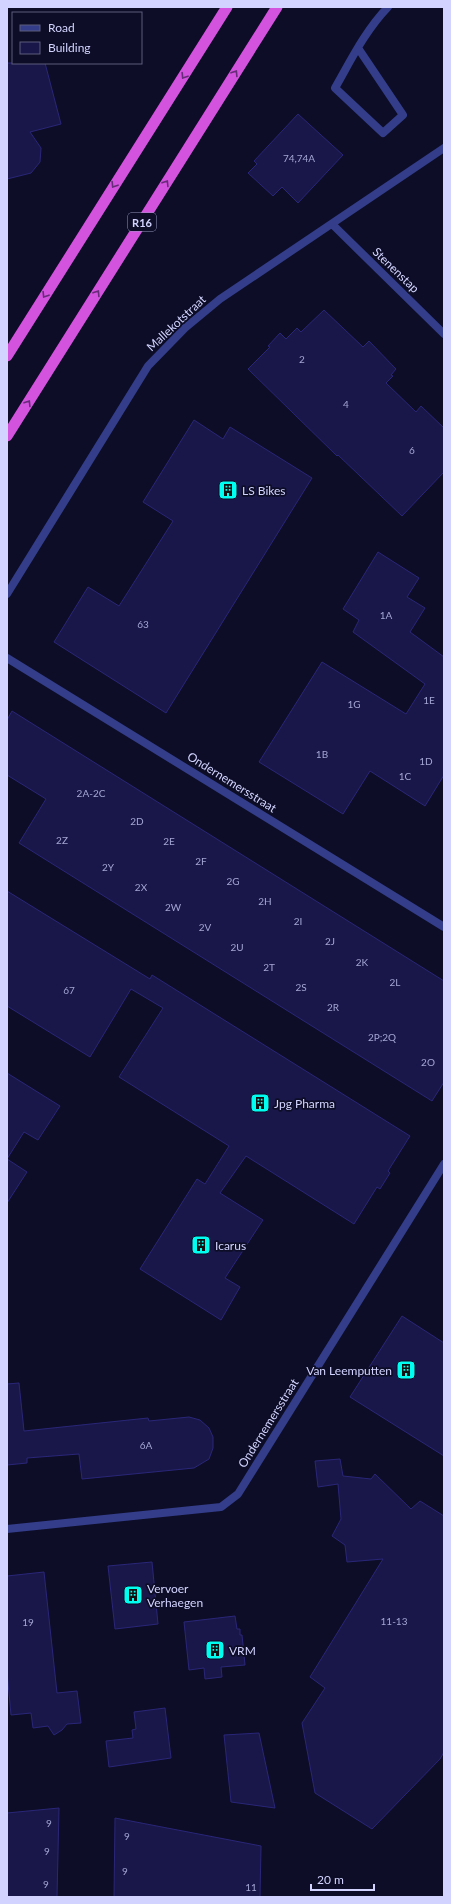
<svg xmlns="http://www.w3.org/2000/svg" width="451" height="1904" font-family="Lato,sans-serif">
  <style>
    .building { fill: #19174a; stroke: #2a2678 }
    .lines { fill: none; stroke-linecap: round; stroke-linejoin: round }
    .service { stroke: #333d8a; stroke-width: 8 }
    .minor { stroke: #333d8a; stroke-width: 8 }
    .trunk { stroke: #d453de; stroke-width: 11 }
    .oneway { stroke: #672c79 }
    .labels { text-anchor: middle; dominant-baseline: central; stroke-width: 3.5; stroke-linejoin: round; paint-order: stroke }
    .number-label { font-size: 10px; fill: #a4a5d2 }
    .shield { fill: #0d0d27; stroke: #9798be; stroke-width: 1 }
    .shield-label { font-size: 11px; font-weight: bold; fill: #d2d4ff }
    .street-label { font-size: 12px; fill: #d2d4ff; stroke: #0d0d27 }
    .poi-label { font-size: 12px; fill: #d2d4ff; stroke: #0d0d27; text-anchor: start }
  </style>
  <rect width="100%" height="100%" fill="#0d0d27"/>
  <path class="building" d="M7,63h38l16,61 -31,8 11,16 -1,14 -9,11 -24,6z
    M298,114l45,41 -45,48 -16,-16 -9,9 -25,-23 9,-9 -3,-3z
    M324,310l39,37 6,-6 27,28 -5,6 2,1 -7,7 30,29 5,-6 23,22v44l-42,44 -64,-61 -1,1 -89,-87 22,-22 -2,-1 12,-13 6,6 11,-11 4,4z
    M194,420l29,19 7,-12 82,51 -146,235 -112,-71 34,-55 31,19 54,-85 -30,-19z
    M378,552l41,26 -12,19 18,11 -15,24 34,25v118l-19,31 -55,-35 -27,43 -84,-52 63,-100 84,52 19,-30 -72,-52 6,-12 -16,-11z
    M12,711l432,270v101l-12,19 -413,-258 27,-44 -39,-24v-55z
    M7,891l143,88 2,-4 258,161 -22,35 2,2 -10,16 -3,-2 -23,37 -108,-68 -26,37 43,27 -38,58 15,9 -19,33 -81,-51 57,-90 8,5 24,-38 -110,-69 44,-69 -32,-19 -41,68 -83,-51z
    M7,1073l53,33 -22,34 -14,-8 -17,27 20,13 -20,31z
    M402,1316l42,27v113l-94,-59z
    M19,1383l5,48 124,-13 1,3 40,-4 11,3 9,8 4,9v11l-4,11 -15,9 -112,11 -3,-25 -52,4v5l-20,2v-81z
    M340,1459l3,17 28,3 4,-5 36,35 9,-8 24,15v236l-4,7 -68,70 -57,-36 -13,-70 23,-35 -15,-11 73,-118 -36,3 -2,-17 -13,-9 9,-17 -3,-35 -20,3 -3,-26z
    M152,1562l6,62 -43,5 -7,-63z
    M44,1572l13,121 20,-2 4,32 -14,1 -5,6 -8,5 -6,-9 -15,2 -2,-15 -20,2 -4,-43v-96z
    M235,1616l2,13h3v6h2l3,30 -24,2 1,10 -17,2 -1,-11 -15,2 -5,-48z
    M165,1708l6,50 -62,9 -3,-26 27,-3 -1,-8 4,-1 -2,-17z
    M259,1733l16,75 -44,-6 -7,-67z
    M59,1808l-2,89h-50v-84z
    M115,1818l146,28 -1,51h-146z"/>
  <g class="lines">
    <path class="service" d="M358,48l45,67 -20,18 -48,-45c16,-28 30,-57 53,-81"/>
    <path class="minor" d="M332,224l112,110
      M7,594l141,-228 37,-38 35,-29 224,-151
      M7,658l437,269
      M7,1529l214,-22 17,-13 206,-330"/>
    <path class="trunk" d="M7,356l220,-349
      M7,436l270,-429"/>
  </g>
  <defs><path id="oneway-chevron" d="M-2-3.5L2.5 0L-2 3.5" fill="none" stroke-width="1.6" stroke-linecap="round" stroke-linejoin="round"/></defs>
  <g class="oneway">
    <use href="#oneway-chevron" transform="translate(235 73) rotate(-58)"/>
    <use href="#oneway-chevron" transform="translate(184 76) rotate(122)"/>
    <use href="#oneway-chevron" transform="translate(166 183) rotate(-58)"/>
    <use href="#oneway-chevron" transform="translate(114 185) rotate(122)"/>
    <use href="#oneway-chevron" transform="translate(97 293) rotate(-58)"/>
    <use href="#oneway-chevron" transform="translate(45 295) rotate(122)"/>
    <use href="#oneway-chevron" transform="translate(28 403) rotate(-58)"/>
  </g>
  <defs>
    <symbol id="building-square" viewBox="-11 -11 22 22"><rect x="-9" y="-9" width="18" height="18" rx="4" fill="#00fdf0" stroke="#0d0d27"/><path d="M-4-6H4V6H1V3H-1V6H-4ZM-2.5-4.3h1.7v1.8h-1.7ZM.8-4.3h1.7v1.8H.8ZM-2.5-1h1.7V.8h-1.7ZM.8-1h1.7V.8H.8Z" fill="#111"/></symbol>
  </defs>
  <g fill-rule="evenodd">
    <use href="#building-square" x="217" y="479" width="22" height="22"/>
    <use href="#building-square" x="249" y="1092" width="22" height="22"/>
    <use href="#building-square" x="190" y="1234" width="22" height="22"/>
    <use href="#building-square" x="395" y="1359" width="22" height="22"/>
    <use href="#building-square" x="122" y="1584" width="22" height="22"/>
    <use href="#building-square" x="204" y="1639" width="22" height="22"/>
  </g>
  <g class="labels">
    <g class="number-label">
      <text x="299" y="158">74,74A</text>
      <text x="302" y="359">2</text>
      <text x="346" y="404">4</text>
      <text x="412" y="450">6</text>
      <text x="386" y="615">1A</text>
      <text x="143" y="624">63</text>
      <text x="429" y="700">1E</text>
      <text x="354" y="704">1G</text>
      <text x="322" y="754">1B</text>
      <text x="426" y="761">1D</text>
      <text x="405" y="776">1C</text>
      <text x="91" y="793">2A-2C</text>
      <text x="137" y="821">2D</text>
      <text x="62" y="840">2Z</text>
      <text x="169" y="841">2E</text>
      <text x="201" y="861">2F</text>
      <text x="108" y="867">2Y</text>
      <text x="233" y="881">2G</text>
      <text x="141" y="887">2X</text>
      <text x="265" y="901">2H</text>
      <text x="173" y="907">2W</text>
      <text x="298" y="921">2I</text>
      <text x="205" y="927">2V</text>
      <text x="330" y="941">2J</text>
      <text x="237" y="947">2U</text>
      <text x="362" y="962">2K</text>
      <text x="269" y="967">2T</text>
      <text x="395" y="982">2L</text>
      <text x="301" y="987">2S</text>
      <text x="69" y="990">67</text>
      <text x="333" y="1007">2R</text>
      <text x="382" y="1037">2P;2Q</text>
      <text x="428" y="1062">2O</text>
      <text x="146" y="1445">6A</text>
      <text x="394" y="1621">11-13</text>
      <text x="28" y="1622">19</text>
      <text x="49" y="1823">9</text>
      <text x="127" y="1836">9</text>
      <text x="47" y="1851">9</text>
      <text x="125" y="1871">9</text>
      <text x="46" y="1884">9</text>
      <text x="251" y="1887">11</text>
    </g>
    <rect class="shield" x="128" y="213" width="28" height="18" rx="3"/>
    <g class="shield-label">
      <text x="142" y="222">R16</text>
    </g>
    <g class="street-label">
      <text transform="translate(396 270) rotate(44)">Stenenstap</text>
      <text transform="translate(176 323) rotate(-43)">Mallekotstraat</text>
      <text transform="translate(232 782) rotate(32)">Ondernemersstraat</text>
      <text transform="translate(268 1423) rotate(-58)">Ondernemersstraat</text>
    </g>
    <g class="poi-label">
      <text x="242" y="490">LS Bikes</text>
      <text x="274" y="1103">Jpg Pharma</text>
      <text x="215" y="1245">Icarus</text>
      <text x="392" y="1370" text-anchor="end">Van Leemputten</text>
      <text x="147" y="1588">Vervoer<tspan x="147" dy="14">Verhaegen</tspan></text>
      <text x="229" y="1650">VRM</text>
    </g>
  </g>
  <rect width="451" height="1904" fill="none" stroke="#d2d4ff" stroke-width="16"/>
  <rect x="12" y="12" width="130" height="52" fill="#0d0d27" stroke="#5c5d7d"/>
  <rect x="20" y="25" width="20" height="6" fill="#333d8a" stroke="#5c5d7d"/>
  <text x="48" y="32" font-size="12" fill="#d2d4ff">Road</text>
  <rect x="20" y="42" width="20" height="12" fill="#19174a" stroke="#5c5d7d"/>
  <text x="48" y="52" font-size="12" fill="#d2d4ff">Building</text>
  <path d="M311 1884v6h63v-6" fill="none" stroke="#d2d4ff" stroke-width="2"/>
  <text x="317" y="1884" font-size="12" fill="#d2d4ff" stroke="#0d0d27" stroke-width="3" paint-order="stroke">20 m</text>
</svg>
